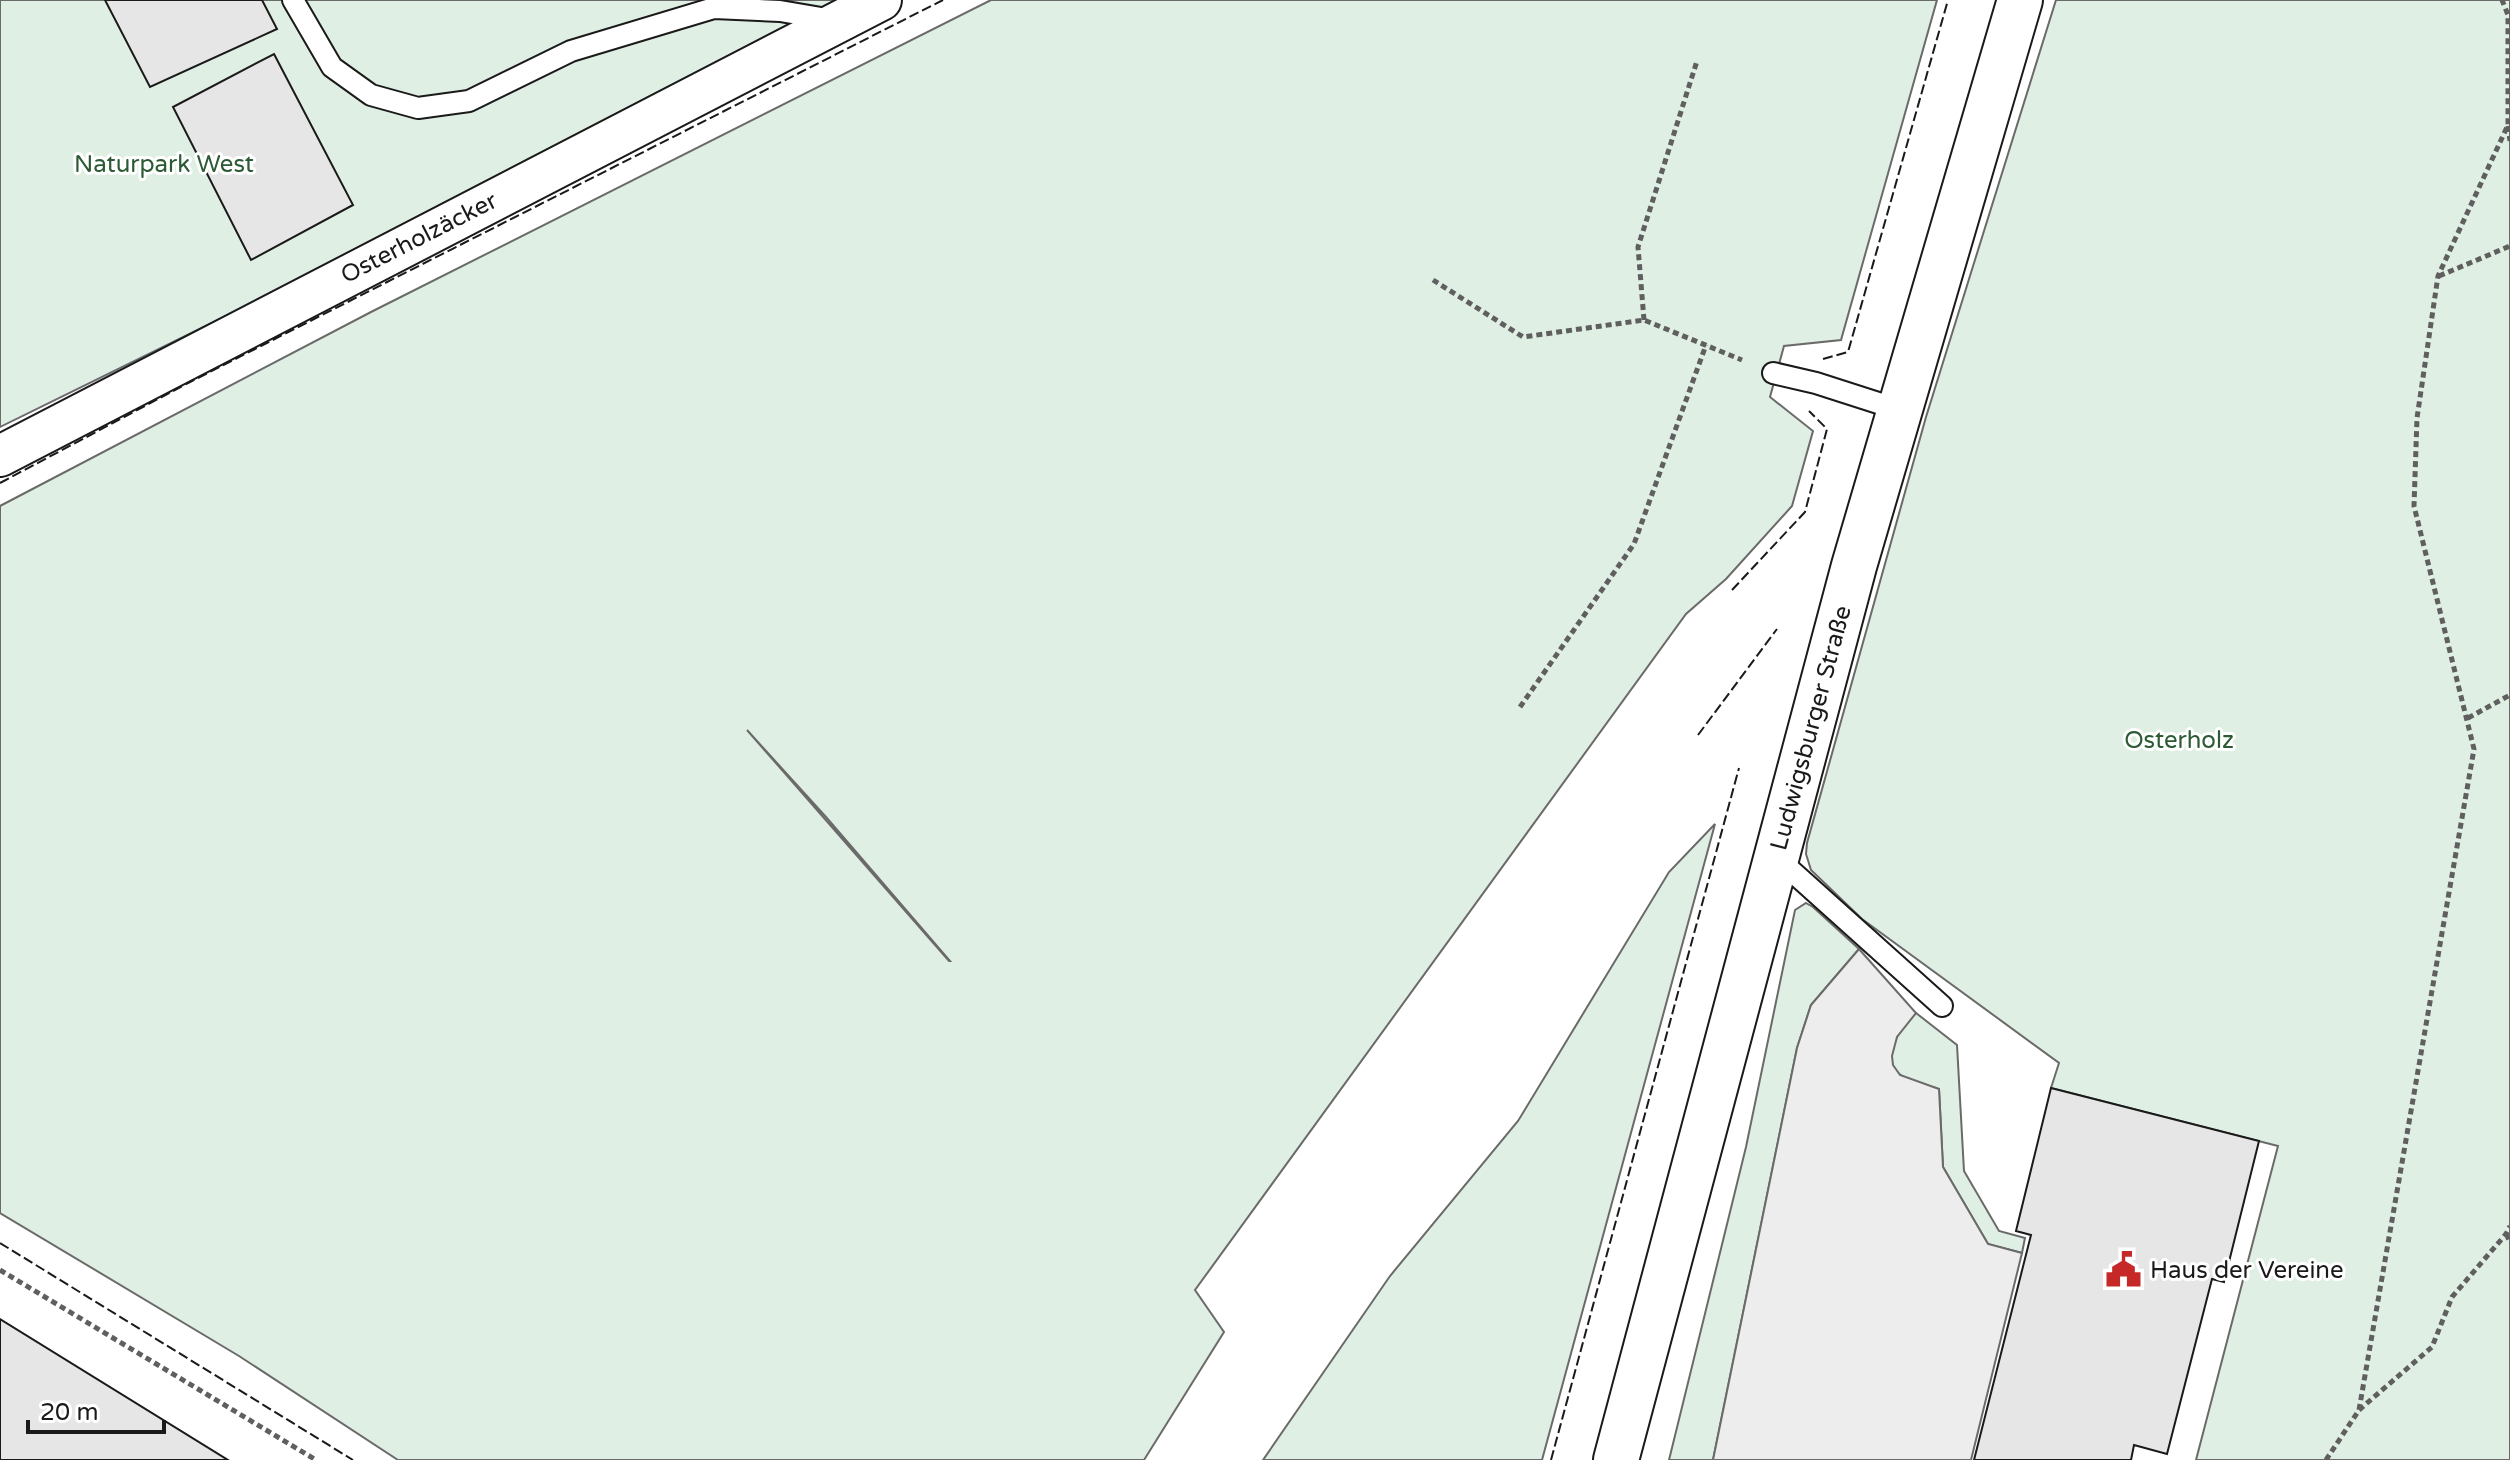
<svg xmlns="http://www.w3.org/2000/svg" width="2510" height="1460" font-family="'Varela Round',sans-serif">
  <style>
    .green { fill: #e0efe3; stroke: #6a6a6a; stroke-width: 2; fill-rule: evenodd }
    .parking { fill: #ededed; stroke: #6a6a6a; stroke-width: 2 }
    .building { fill: #e6e6e6; stroke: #1a1a1a; stroke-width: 2 }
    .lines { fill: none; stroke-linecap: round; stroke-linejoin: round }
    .lane-casing { stroke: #1a1a1a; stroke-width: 24 }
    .street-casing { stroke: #1a1a1a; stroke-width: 44 }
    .secondary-casing { stroke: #1a1a1a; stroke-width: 48 }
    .path { stroke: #5f5f5f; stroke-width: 5; stroke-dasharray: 6 4; stroke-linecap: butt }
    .lane { stroke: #fff; stroke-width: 20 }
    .street { stroke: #fff; stroke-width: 40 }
    .secondary { stroke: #fff; stroke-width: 44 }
    .fence { stroke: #1a1a1a; stroke-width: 2; stroke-dasharray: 10 4; stroke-linecap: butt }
    .labels { text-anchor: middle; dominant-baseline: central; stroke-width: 6; stroke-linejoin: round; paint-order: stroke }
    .park-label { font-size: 24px; fill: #2b5a34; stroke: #fff }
    .street-label { font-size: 24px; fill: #1a1a1a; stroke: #fff }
    .poi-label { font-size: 24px; fill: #1a1a1a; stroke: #fff; text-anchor: start }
  </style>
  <rect width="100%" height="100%" fill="#fff"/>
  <path class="green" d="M0,0h836l-612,317 -224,110z
    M991,0h946l-96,340 -57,6 -14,51 43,34 -21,75 -66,73 -40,35 -491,676 29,42 -80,128h-746l-159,-104 -239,-143v-707l371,-194zM747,730l79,87 124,144h-1z
    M2056,0h454v1460h-314l82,-314 -227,-58 8,-25 -197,-144 -51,-49 -5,-16 1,-11 119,-426z
    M1715,824l-173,636h-279l127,-184 128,-155 151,-249z
    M1806,903l7,4 46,42 -48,56 -14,43 -84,412h-44l77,-313 49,-237z
    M1916,1013l41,32 7,126 35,60 26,7 -3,15 -34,-9 -45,-77 -4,-78c-12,-4 -32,-7 -41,-16 -19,-18 5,-48 18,-60z"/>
  <path class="parking" d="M1859,949l57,64 -19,24 -5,19 1,9 7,10 39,14 4,78 45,77 34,9 -51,207h-258l84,-412 14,-43z"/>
  <path class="building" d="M105,0h157l15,29 -127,58z
    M274,54l79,151 -102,55 -78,-153z
    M2051,1088l208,53 -35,141 -12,-3 -45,175 -33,-9 -3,15h-157l57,-225 -15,-4z
    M0,1319l228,141h-228z"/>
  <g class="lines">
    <defs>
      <path id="lane" d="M293,0l39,67 39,28 47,13 51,-7 102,-50 143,-43 66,3 53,9
        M1773,373l43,10 84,27
        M1777,858l165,148"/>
      <path id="street" d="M0,456l881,-456"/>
      <path id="secondary" d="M1616,1460l238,-894 166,-566"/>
    </defs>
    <use href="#lane" class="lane-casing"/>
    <use href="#street" class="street-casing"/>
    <use href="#secondary" class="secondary-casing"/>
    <path class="path" d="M2508,126l2,15
      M2439,276l71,-30
      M1433,280l90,57 121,-17 98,40
      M1644,320l-6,-73 59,-186
      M1520,707l114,-163 72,-199
      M2468,718l42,-23
      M2506,1234l4,8
      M0,1270l316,190
      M2359,1410l73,-63 20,-50 54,-63 4,-8
      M2326,1460l33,-50 115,-661 -60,-243 3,-88 21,-142 70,-151v-110l-6,-15"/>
    <use href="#lane" class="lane"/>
    <use href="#street" class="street"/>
    <use href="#secondary" class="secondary"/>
    <path class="fence" d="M1823,359l25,-7 100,-352
      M0,483l190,-101 753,-382
      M1732,590l73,-78 22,-83 -18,-18
      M1698,735l79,-106
      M0,1243l353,217
      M1551,1460l188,-692"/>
  </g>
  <defs>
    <symbol id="civic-bare" viewBox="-9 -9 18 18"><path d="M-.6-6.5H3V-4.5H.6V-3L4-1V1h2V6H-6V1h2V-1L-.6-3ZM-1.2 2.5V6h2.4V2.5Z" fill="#c62828" stroke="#fff" stroke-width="2.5" paint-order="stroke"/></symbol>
  </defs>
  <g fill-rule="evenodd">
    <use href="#civic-bare" x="2098" y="1244" width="51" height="51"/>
  </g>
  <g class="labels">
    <g class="park-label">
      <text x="164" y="164">Naturpark West</text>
      <text x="2179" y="740">Osterholz</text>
    </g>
    <g class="street-label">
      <text transform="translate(419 238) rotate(-27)">Osterholzäcker</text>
      <text transform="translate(1811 728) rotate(-75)">Ludwigsburger Straße</text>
    </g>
    <g class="poi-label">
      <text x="2150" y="1270">Haus der Vereine</text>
    </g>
  </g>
  <path d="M28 1420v12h136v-12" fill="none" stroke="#1a1a1a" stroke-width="4"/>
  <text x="40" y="1420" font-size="24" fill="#1a1a1a" stroke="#ffffff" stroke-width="6" paint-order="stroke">20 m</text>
</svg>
